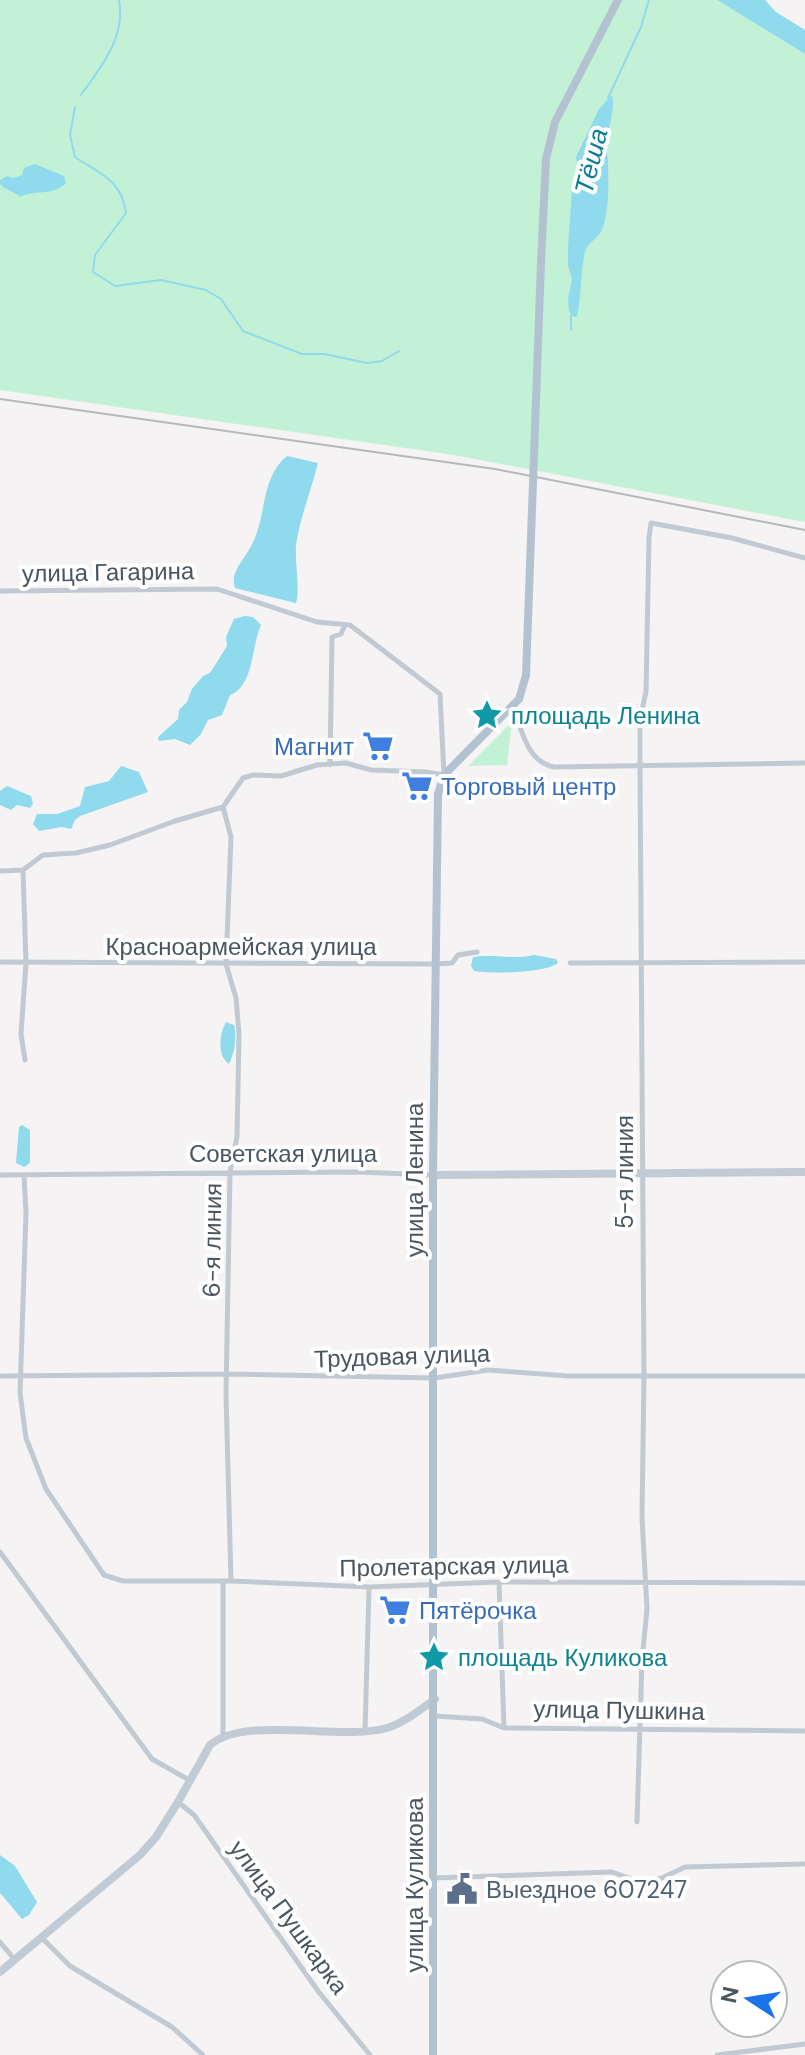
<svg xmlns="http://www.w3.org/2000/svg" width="805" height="2055" font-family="'DM Sans',sans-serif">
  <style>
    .green { fill: #c3f1d5 }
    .water { fill: #90daee }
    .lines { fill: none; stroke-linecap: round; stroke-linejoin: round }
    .stream { stroke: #90daee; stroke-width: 2 }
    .street { stroke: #c1cad2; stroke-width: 5 }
    .secondary { stroke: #c1cbd6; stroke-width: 8 }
    .primary { stroke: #b3c2d1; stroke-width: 8 }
    .rail { stroke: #b5b8bd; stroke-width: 2 }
    .primary-bridge { stroke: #b3c2d1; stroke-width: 8 }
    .labels { text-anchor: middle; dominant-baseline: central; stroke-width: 8; stroke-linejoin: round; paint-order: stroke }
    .street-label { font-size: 24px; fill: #4a5661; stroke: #fff }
    .culture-label { font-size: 24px; fill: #0d838f; stroke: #fff; text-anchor: start }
    .shop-label { font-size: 24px; fill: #366cbe; stroke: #fff; text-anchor: start }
    .service-label { font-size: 24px; fill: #4e5e75; stroke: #fff; text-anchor: start }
    .water-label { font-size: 26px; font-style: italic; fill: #0c7c9b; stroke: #fff }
  </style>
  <rect width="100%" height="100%" fill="#f5f3f3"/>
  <path class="green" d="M0,0h717l88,54v468l-351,-67 -454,-65z
    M512,722l-5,43 -39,1z"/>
  <path class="water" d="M717,0h48l11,12 29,18v24z
    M612,95c5,21 -11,43 -4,63 0,23 2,47 -5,69 -2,10 -15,14 -18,25 -5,21 -3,43 -8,64l-3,1 -5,-6 -1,-13 4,-19 -4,-13v-19l4,-58 7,-12 -3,-20 23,-48z
    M35,164l29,12 2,7c-13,14 -33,6 -46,14 -7,-7 -14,-6 -20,-13v-4l7,-4 7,2 8,-3 2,-7z
    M287,456l31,7c-6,25 -17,52 -21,76 -4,19 4,49 -1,64l-61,-15c-5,-16 8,-27 15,-40 18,-30 9,-69 37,-92z
    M245,616l8,1 8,8c-10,22 -7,61 -31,70l-8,20 -14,5 -7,14 -11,11 -15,-6 -16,2 -1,-4 20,-18 1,-9 8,-8 5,-13 11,-13 7,-3 17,-27 -1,-9 8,-18z
    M121,766l18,6 9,20 -68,24 -5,4 -4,9 -9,-2 -23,4 -6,-7 4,-10h20l23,-8 5,-19 24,-6z
    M7,786l24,10 2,8 -3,4 -13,-3 -6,5 -11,-5v-14z
    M534,955l22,4 2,4c-13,10 -66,11 -84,8l-3,-5 2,-9c20,-3 41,3 61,-2z
    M226,1022l8,3c3,14 1,26 -5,39 -12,-8 -10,-29 -3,-42z
    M22,1125l8,5v33l-6,4 -8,-4 3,-36z
    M0,1855l15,11 22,36 -8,13 -7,4 -22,-26z"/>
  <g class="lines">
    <path class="stream" d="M81,95c20,-28 45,-58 38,-95
      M608,98l33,-71 8,-27
      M75,107l-5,28 5,22c25,17 47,23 51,56l-31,42 -2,17 22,14 46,-6 45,10 15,9 22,32 59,23h22l43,9 15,-2 17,-10
      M571,330v-15"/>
    <path class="street" d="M0,591l217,-2 100,33 33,3 90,69 4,81 -18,-3 -55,-2 -25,-7 -29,2 -36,11 -28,-1 -10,3 -20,29
      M513,706c9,24 13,55 41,61l251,-4
      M330,765l2,-128 9,-3 4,-9
      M223,807l8,30 -5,127 10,34 3,36 -2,103 -7,35 -4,222 5,187
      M23,870l3,93 -5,71 4,26
      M0,871l23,-1 20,-15 33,-2 34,-8 65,-24 48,-14
      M0,962l435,2 17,-1 6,-8 19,-3
      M570,963l235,-1
      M0,1175l358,-3 75,3
      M24,1175l2,38 -6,180 6,45 20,51 58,86 19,6h108l138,6 130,-5 306,1
      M0,1376l228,-2 207,4 53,-8 81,6h236
      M0,1552l152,207 37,21
      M499,1582l5,146
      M435,1716l47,3 22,9 301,3
      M365,1731l4,-144
      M223,1736v-155
      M178,1802l16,13 124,176 52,64
      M637,1822l5,-162 5,-51 -5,-92 2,-142 -4,-609v-47l6,-27 3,-154 2,-15 81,15 73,20
      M432,1878l180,-6 28,10 22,-4 23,-11 120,-3
      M42,1938l28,28 102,61 31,28
      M0,1942l15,18
      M717,2055l88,-11"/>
    <path class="secondary" d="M433,1175l372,-3
      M0,1972l140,-117 16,-18 22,-35 32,-57c34,-30 131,-4 177,-17 18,-6 33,-18 48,-29"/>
    <path class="primary" d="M541,262l5,-103 9,-37 63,-122
      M433,2055v-880l5,-381 6,-19 75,-76 7,-24"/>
    <path class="rail" d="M0,399l495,70 310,61"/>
    <path class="primary-bridge" d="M526,675l15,-413"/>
  </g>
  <defs>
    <symbol id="sight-bare" viewBox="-9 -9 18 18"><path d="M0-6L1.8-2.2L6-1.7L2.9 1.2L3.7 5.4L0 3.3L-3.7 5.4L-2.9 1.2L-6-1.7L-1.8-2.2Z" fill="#0f9aa8" stroke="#fff" stroke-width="2.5" paint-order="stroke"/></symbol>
    <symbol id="supermarket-bare" viewBox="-9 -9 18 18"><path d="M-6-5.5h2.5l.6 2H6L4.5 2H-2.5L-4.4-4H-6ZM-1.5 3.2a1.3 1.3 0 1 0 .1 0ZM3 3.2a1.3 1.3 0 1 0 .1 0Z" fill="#3f7fe0" stroke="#fff" stroke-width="2.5" paint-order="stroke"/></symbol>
    <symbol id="civic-bare" viewBox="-9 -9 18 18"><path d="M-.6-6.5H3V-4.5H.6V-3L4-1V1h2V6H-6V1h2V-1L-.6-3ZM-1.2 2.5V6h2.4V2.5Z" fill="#5c6f8a" stroke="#fff" stroke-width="2.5" paint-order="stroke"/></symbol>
  </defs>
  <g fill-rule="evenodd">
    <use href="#sight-bare" x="465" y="693" width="44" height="44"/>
    <use href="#supermarket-bare" x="356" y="724" width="44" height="44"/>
    <use href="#supermarket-bare" x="395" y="764" width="44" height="44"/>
    <use href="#supermarket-bare" x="373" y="1588" width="44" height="44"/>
    <use href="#sight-bare" x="412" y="1635" width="44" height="44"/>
    <use href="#civic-bare" x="440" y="1867" width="44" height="44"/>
  </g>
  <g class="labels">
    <g class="street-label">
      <text transform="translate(108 572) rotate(-1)">улица Гагарина</text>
      <text x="241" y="946">Красноармейская улица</text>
      <text x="283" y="1153">Советская улица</text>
      <text transform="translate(624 1172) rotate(-90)">5-я линия</text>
      <text transform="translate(414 1180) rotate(-90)">улица Ленина</text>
      <text transform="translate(212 1240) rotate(-89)">6-я линия</text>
      <text transform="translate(402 1356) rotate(-2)">Трудовая улица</text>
      <text transform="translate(454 1566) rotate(-1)">Пролетарская улица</text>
      <text transform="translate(619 1710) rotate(1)">улица Пушкина</text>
      <text transform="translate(414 1885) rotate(-90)">улица Куликова</text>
      <text transform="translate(289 1917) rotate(54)">улица Пушкарка</text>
    </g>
    <g class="culture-label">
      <text x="511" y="715">площадь Ленина</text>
      <text x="458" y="1657">площадь Куликова</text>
    </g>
    <g class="shop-label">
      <text x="354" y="746" text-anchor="end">Магнит</text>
      <text x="441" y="786">Торговый центр</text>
      <text x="419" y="1610">Пятёрочка</text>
    </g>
    <g class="service-label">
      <text x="486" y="1889">Выездное 607247</text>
    </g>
    <g class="water-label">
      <text transform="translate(591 161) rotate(-76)">Тёша</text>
    </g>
  </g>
  <g transform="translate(749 1999) rotate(282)"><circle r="38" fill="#ffffff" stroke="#b7bbc0" stroke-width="2"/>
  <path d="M0-6L14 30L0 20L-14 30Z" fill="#1a73e8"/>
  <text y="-12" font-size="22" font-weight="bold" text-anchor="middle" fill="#4a5661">N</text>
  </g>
</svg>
